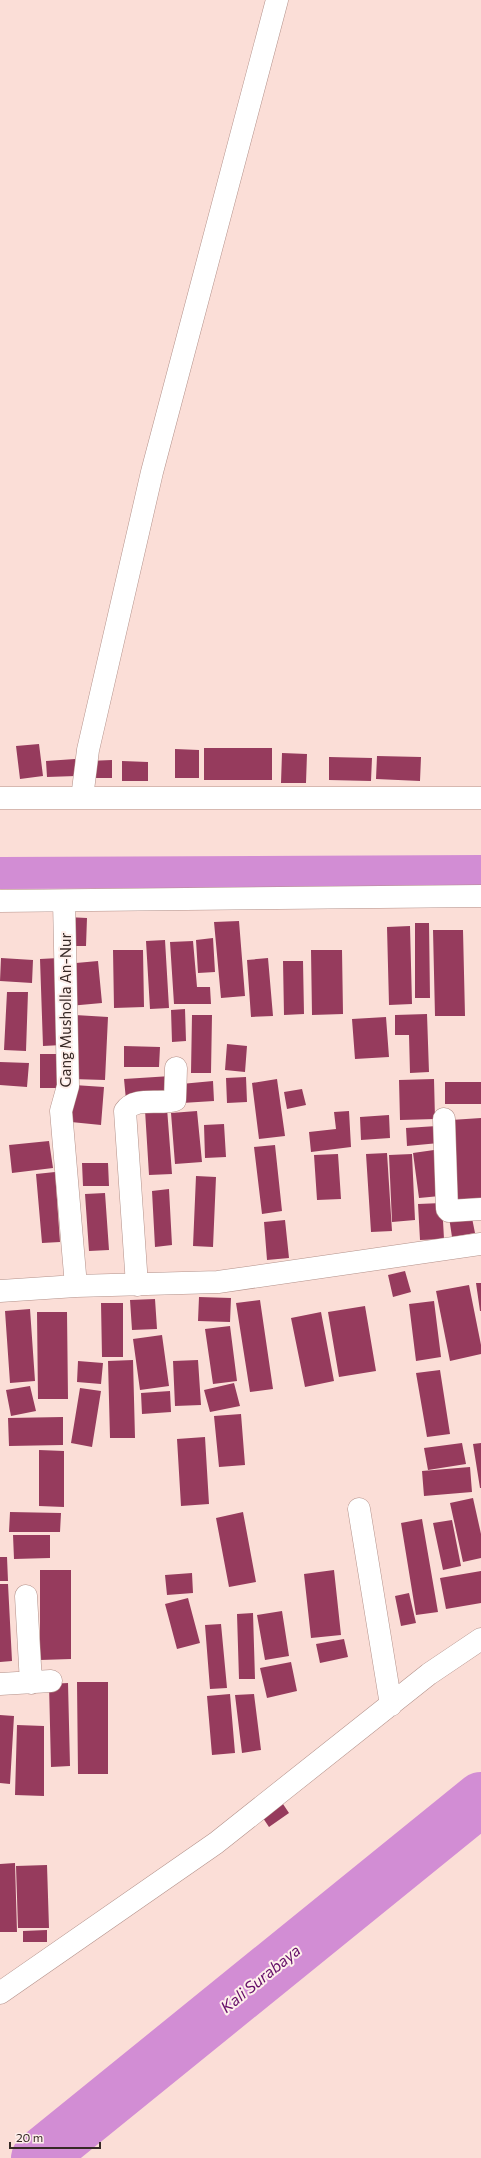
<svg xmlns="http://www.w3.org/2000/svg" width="481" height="2158" font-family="Commissioner,sans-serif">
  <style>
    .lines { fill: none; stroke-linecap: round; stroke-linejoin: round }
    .canal { stroke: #d28dd4; stroke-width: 32 }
    .river { stroke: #d28dd4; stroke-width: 54 }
    .building { fill: #963b5d }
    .street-casing { stroke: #b3918a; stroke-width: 23 }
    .street { stroke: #fff; stroke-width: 22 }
    .labels { text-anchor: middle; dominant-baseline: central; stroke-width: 4; stroke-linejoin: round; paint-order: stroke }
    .street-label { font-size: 15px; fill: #372926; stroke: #feefeb }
    .water-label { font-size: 16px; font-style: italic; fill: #640d68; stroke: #feefeb }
  </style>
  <rect width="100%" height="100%" fill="#fbded7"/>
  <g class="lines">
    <path class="canal" d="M0,873l481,-2"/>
    <path class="river" d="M38,2158l443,-359"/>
  </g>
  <path class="building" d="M39,744l4,32 -23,3 -4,-33z
    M204,748h68v32h-68z
    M175,749l24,1v28h-24z
    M282,753l25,1 -1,29h-25z
    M377,756l44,1 -1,24 -44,-2z
    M329,757l43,1 -1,23 -42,-1z
    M75,759l1,17 -29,1 -1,-16z
    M112,760v18h-24v-17z
    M122,761l26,1v19h-26z
    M67,917l20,1 -1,28h-20z
    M239,921l6,75 -24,2 -7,-76z
    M415,923h14l1,75h-15z
    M410,926l2,78 -23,1 -2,-78z
    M433,930h30l2,86h-30z
    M213,938l2,34 -17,1 -2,-33z
    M165,940l4,68 -19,1 -4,-68z
    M193,941l4,46h13l1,17h-37l-4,-62z
    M113,950h30l1,57 -30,1z
    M311,950h31l1,64 -31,1z
    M1,958l32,2 -1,23 -32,-2z
    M59,958l3,87 -19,1 -3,-87z
    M268,958l5,58 -22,1 -4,-57z
    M98,961l4,42 -33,3 -4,-42z
    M283,961h20l1,53 -20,1z
    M7,992h21l-2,59 -22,-1z
    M185,1009l1,32 -14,1 -1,-32z
    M427,1014l2,58 -19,1 -1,-38h-14v-20z
    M75,1015l33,2 -3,63 -33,-1z
    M192,1015h20l-1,58h-20z
    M386,1017l3,40 -34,2 -3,-40z
    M227,1044l20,2 -2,26 -20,-2z
    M124,1046l36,1 -1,20h-35z
    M40,1054h20l1,34h-21z
    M0,1062l29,1 -2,24 -27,-2z
    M171,1076l1,21 -46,3 -2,-21z
    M246,1077l1,25 -20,1 -1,-25z
    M277,1079l8,57 -26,3 -7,-56z
    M434,1079l1,40 -35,1 -1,-40z
    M213,1081l1,20 -32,2 -1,-19z
    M445,1082h36v22h-36z
    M74,1085l30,2 -3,38 -30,-3z
    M302,1089l4,16 -19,4 -3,-17z
    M167,1108l5,66 -23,1 -4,-65z
    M197,1111l5,51 -27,2 -4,-51z
    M349,1111l2,36 -40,5 -2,-20 27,-3 -2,-17z
    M389,1115l1,23 -29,2 -1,-23z
    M481,1118v87l-25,2 -5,-87z
    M224,1124l2,33 -21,1 -1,-33z
    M437,1126l2,17 -32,3 -1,-18z
    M49,1141l4,27 -41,5 -3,-28z
    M275,1145l7,66 -20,3 -8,-67z
    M434,1150l6,46 -21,2 -6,-45z
    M387,1153l5,78 -21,1 -5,-78z
    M338,1154l3,45 -24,1 -3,-45z
    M412,1154l3,66 -23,2 -3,-67z
    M82,1163h26l1,23h-26z
    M55,1172l5,70 -18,1 -6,-69z
    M196,1176l20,1 -3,70 -20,-1z
    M169,1189l3,56 -17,2 -3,-56z
    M105,1193l4,57 -20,1 -4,-57z
    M442,1203l2,36 -24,1 -2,-36z
    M471,1213l4,20 -23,4 -3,-20z
    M285,1220l4,38 -22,2 -3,-38z
    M405,1271l6,21 -18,5 -5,-22z
    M476,1283h5v28h-1z
    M469,1285l12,60v9l-31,7 -14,-70z
    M199,1297l32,1 -1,24 -32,-1z
    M155,1299l2,30 -25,1 -2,-30z
    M260,1300l13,89 -23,3 -14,-89z
    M434,1301l7,56 -25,4 -7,-57z
    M101,1303h22v54h-21z
    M365,1306l11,65 -37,6 -11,-65z
    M30,1309l5,72 -25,2 -5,-72z
    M37,1312h30l1,87h-30z
    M321,1312l13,69 -29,6 -14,-69z
    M230,1326l7,55 -24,3 -8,-55z
    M162,1335l7,51 -29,4 -7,-51z
    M133,1360l2,78h-25l-2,-77z
    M198,1360l3,45 -26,1 -2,-45z
    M78,1361l25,2 -2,21 -24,-2z
    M440,1370l10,64 -23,3 -11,-64z
    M234,1383l6,23 -30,6 -6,-22z
    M30,1386l6,25 -25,5 -5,-26z
    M80,1388l21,3 -9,56 -21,-4z
    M170,1391l1,21 -29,2 -1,-21z
    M241,1414l4,51 -26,2 -5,-51z
    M63,1417v28l-54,1 -1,-28z
    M205,1437l4,67 -28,2 -4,-67z
    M462,1443l4,21 -38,6 -4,-22z
    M481,1443v45h-1l-7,-44z
    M39,1450l25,1v56l-25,-1z
    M470,1467l2,25 -48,4 -2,-25z
    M473,1498l8,36v24l-18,4 -13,-59z
    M10,1512l51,1 -1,19h-51z
    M243,1512l13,70 -27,5 -13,-69z
    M422,1519l16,93 -22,3 -15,-92z
    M452,1520l9,46 -18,4 -10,-47z
    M13,1535h37v23l-36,1z
    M0,1557h7l1,24h-8z
    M40,1570h31v89l-31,1z
    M334,1570l7,65 -30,3 -7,-64z
    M481,1571v32l-35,6 -6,-31z
    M192,1573l1,20 -26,2 -2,-20z
    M0,1584h8l4,77 -12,1z
    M409,1593l7,30 -15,3 -6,-30z
    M188,1598l12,45 -23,6 -12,-45z
    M282,1611l7,45 -24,4 -8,-45z
    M253,1613l2,66h-16l-2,-65z
    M221,1624l6,64 -17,1 -5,-64z
    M344,1639l4,18 -28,6 -4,-19z
    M291,1662l6,29 -30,7 -7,-30z
    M77,1682h31v92h-30z
    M68,1683l2,83 -19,1 -2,-83z
    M230,1694l5,59 -23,2 -5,-59z
    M254,1694l7,56 -19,3 -7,-58z
    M0,1715l14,1 -4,68 -10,-1z
    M17,1725l27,1v70l-29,-1z
    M281,1801l8,12 -20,14 -8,-12z
    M15,1863l2,69h-17v-68z
    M47,1865l2,63h-31l-2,-62z
    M47,1930v12h-24v-11z"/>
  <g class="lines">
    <defs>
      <path id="street" d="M0,798h481
        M82,798l6,-48 64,-278 125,-472
        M0,901l481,-5
        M64,901l4,185 -7,25 15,175
        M444,1119l3,90 2,2 32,-2
        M137,1285l-12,-174c10,-15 35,-6 50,-11l1,-32
        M0,1291l76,-5 142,-4 263,-38
        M359,1509l32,196
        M26,1596l5,87
        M0,1684l51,-3
        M0,1993l216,-150 213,-169 52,-35"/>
    </defs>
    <use href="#street" class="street-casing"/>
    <use href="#street" class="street"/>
  </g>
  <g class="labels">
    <g class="street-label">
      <text transform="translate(65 1010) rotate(-90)">Gang Musholla An-Nur</text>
    </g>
    <g class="water-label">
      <text transform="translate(260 1978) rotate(-39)">Kali Surabaya</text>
    </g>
  </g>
  <path d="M10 2142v6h90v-6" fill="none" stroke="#372926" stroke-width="2"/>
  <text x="16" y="2142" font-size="12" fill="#372926" stroke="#feefeb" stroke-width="3" paint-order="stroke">20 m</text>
</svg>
